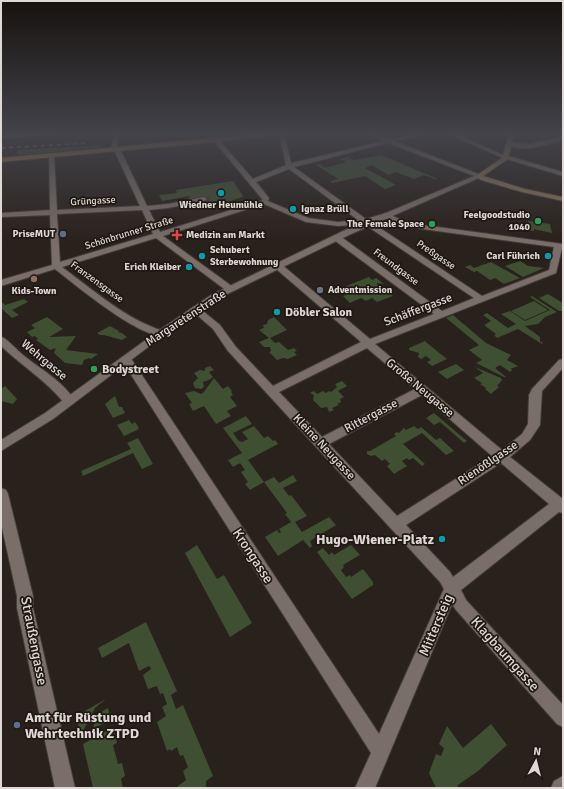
<svg xmlns="http://www.w3.org/2000/svg" width="564" height="789" font-family="Signika,sans-serif">
  <style>
    .green { fill: #3f4f32 }
    .lines { fill: none; stroke-linecap: round; stroke-linejoin: round }
    .minor-tunnel { stroke: #443d37; stroke-width: 6; stroke-dasharray: 6 3; stroke-linecap: butt }
    .minor-casing { stroke: #433c38; stroke-width: 2 }
    .tertiary-casing { stroke: #433c38; stroke-width: 2 }
    .secondary-casing { stroke: #433c38; stroke-width: 2 }
    .primary-casing { stroke: #433c38; stroke-width: 2 }
    .minor { fill: #796f68; fill-rule: evenodd }
    .tertiary { fill: #796f68; fill-rule: evenodd }
    .secondary { fill: #8e7757; fill-rule: evenodd }
    .primary { fill: #a47f46; fill-rule: evenodd }
    .rail { stroke: #908a85; stroke-width: 1.5; stroke-dasharray: 4 4; stroke-linecap: butt }
    .culture-dot { fill: #0f9aa8; stroke: #201812; stroke-width: 1.5 }
    .leisure-dot { fill: #2e9e5b; stroke: #201812; stroke-width: 1.5 }
    .service-dot { fill: #5c6f8a; stroke: #201812; stroke-width: 1.5 }
    .health-dot { fill: #e0444e; stroke: #201812; stroke-width: 1.5 }
    .education-dot { fill: #8d6e63; stroke: #201812; stroke-width: 1.5 }
    .worship-dot { fill: #6b7280; stroke: #201812; stroke-width: 1.5 }
    .labels { text-anchor: middle; dominant-baseline: central; stroke-width: 3.5; stroke-linejoin: round; paint-order: stroke }
    .far-street-label { font-size: 10px; fill: #ded9d5; stroke: #201812 }
    .far-poi-label { font-size: 10px; font-weight: bold; fill: #ded9d5; stroke: #201812; text-anchor: end }
    .street-label { font-size: 12px; fill: #ded9d5; stroke: #201812 }
    .poi-label { font-size: 12px; font-weight: bold; fill: #ded9d5; stroke: #201812; text-anchor: start }
    .near-poi-label { font-size: 14px; font-weight: bold; fill: #ded9d5; stroke: #201812; text-anchor: end }
    .near-street-label { font-size: 14px; fill: #ded9d5; stroke: #201812 }
  </style>
  <rect width="100%" height="100%" fill="#29211b"/>
  <path class="green" d="M101,145v3l-84,7 1,-5z
    M381,155l57,24h-3l-11,-4 -10,4 -18,-7 -8,3 -16,-10 -7,3 31,17 -11,4 -20,-13 -33,7 -2,-2 8,-2 -22,-14 4,-1 5,4 22,-6 -8,-3 9,-2 6,3z
    M233,181l10,15 -1,1 -32,11 -8,-7 -10,3 -4,-6 2,-1 -1,-1 -27,5 -3,-6 18,-2 -1,-3z
    M528,221l22,3 2,9 -18,-4v2l-16,-1 -2,-3h-5l-1,3 -5,-1 14,-6 8,2z
    M520,261l8,5 16,2 -21,9 -18,-11z
    M491,262l29,16 -16,6 -9,-6 -5,2 -13,-9 -3,1 -9,-5 5,-2 4,3z
    M369,277l3,3 4,-2 8,6 -8,-1 17,13 -16,6 -5,-4 -6,3 -5,-3 -11,5 -7,-7 3,-1v-2l-6,1 -4,-4z
    M548,294l15,9v8h-4l-20,-13z
    M532,296l25,16 -12,5 -7,7 -13,2 15,11v4l3,2 -1,1 -24,-15 -21,9 -3,-3 2,-1 -12,-9 7,-4 -8,-6 4,-2 21,15 8,-4 -15,-10 9,-3 15,10 25,-11 -20,-13z
    M24,299l4,3 -16,8 7,5 -7,3 -11,-10v-4l2,-1 2,2z
    M534,301l14,9 -23,10 -14,-9z
    M453,315l33,28 25,12 -4,5 11,6 -5,2h-2l1,2 -2,2 -10,-7 -5,3 11,9h-2l-28,-14 6,-3 -13,-10 10,-5 -33,-27z
    M47,317l16,12 -14,8 27,-1 -10,14 32,4 -7,5 -2,-1 -5,2 -2,5 -17,-2 -11,-10 2,-5 -6,2 -14,-10 2,-1 -3,-3 -3,1 -5,-5 8,-4 -4,-3z
    M274,317l13,13 -17,8 5,5 4,-1 9,8 6,-2 3,3 -3,1 3,3 -9,4 -5,-1 -6,2 -8,-8 2,-1 -1,-4h-6l-5,-5 10,-4 -10,-8 5,-2 -1,-3 4,-1 1,-4z
    M110,326l9,5 -1,1 4,1 5,4 -5,3 -18,-5h-4l-3,-2z
    M425,341l2,2 20,16 -15,7 -5,-4 4,-2 -5,-4 -5,3 -3,-2 1,-4 -10,-3v-2z
    M456,364l8,6 -17,9 -9,-7z
    M210,366l4,4 -5,2 4,5 -4,3 -6,2 1,5 -3,2 -6,-1 -2,-5 5,-5 -4,-5 6,-3 5,1v-3z
    M475,367l26,11 1,2 -5,6 2,1 -8,7 -6,-5 1,-1 -6,-4 2,-1 -8,-5 9,-5z
    M214,378l9,11 5,-3 4,5 -1,1 2,3 -3,2 7,9 -10,5 4,5 -15,8 -12,-18 -11,5 -4,-7 3,-1 -7,-10 9,-2 7,3 2,-1z
    M342,381l5,5 -9,5 6,6 -4,2 1,3 -4,2 2,1 -7,3 2,2 -5,2 -2,-5 -6,1 -8,-8 1,-5 -4,-2 4,-2 3,3 6,-3 3,2 3,-2 2,1 6,-5 -2,-3z
    M5,386l12,13 -4,5 -12,-3v-12z
    M115,396l4,11h3l3,6 -12,5 -8,-14z
    M434,413l33,28 -3,2 -24,-21 -6,3 -8,-7z
    M246,416l6,8 -19,9 6,8 3,1 6,-3 -6,-7 12,-6 10,12 4,-2 5,5 2,-1 3,4 -30,16 16,22 10,-5 5,6 14,-8 4,6 -14,7 6,8 2,-1 16,21 -12,6 7,10 27,-15 7,8 -26,16 2,5 -2,2 -7,-8 -25,16 -13,-19 12,-7 2,3 2,-1 -2,-3 12,-7 -6,-8 2,-1 -23,-31 -14,8 -5,-6 3,-2 -7,-10 4,-2 -5,-7 -7,4 -5,-7 14,-7 -19,-25z
    M129,420l3,4 3,-2 4,6 -2,2 -13,6 -7,-11z
    M414,426l4,3 3,-2 15,13 4,-2 14,13 -8,4 -24,-22 -19,11 22,20 -3,2 -9,-8 -4,2 -2,-2 -5,3 5,5 -13,8 -7,-8 3,-2 -5,-5 -3,2 -7,-6 -4,1 -4,-2v-3h3l26,-15 -2,-2 3,-2 2,1 5,-5 2,2z
    M138,438l15,26 -11,5 -9,-16 -50,23 -2,-5 50,-22 -4,-6z
    M197,545l20,34 7,-4 28,48 -22,14 -45,-84z
    M351,545l9,10 -17,10 1,2 -3,3 5,7 4,-2 1,2 12,-8 10,13v3l-21,14 -35,-47 6,-4 6,7 3,-3 2,3z
    M146,622l31,69 -6,4 5,14 7,-4 30,71 -7,5v7h-28v-2l8,-6 -3,-9 5,-4 -5,-12 -3,1 -3,-9 -6,4 -1,-2 -3,2 -10,-29 9,-6 -4,-9 5,-3 -4,-11 -3,1 -3,-8 -9,3 -5,-14 8,-6 -2,-3 -10,5 -10,-28 -27,15 -4,-10z
    M106,699l-11,9 -13,25 -2,-1 -4,-16z
    M108,708l3,12 -17,8c-2,-9 6,-16 14,-20z
    M491,724l16,21 -29,26 -20,14 -1,3h-21l-7,-15 7,-19 5,2 3,-8 -5,-4 8,-18 16,22z
    M113,727l4,16 -4,2 5,19 4,-1 3,13 -4,3 2,9h-30l-10,-44z"/>
  <g class="lines">
    <path class="minor-tunnel" d="M204,199l8,2"/>
    <defs>
      <path id="minor" d="M115,133h5l-3,14 4,4 26,55 21,-2 36,-7 3,2 -3,2 -36,7 -19,2 11,22 103,-32 -49,-59v-2h4l35,40 33,-14 -7,-32h5l7,30 92,-22 -14,-8c8,0 13,6 21,6 10,0 23,-6 34,-6v1l-30,7 87,34v2h-4l-89,-34 -94,24 72,52 20,-6 22,10 155,21 -7,29 -181,71 127,106 20,-16 6,-10 1,-29 3,-6 27,-29 4,-1v9l-21,23 -2,34 -10,15 -20,17 53,42v14l-4,-1 -98,78 5,10 97,105v22l-6,-3 -101,-114 -4,-6 -77,184h-20l16,-35 -250,-394 1,-2h8l249,377 65,-145 -4,-7 -212,-231 -15,-22 -23,-20 5,-3 3,1 22,18 16,22 37,39 88,-44 -86,-74 -1,-2 1,-2h6l89,75 64,-25 -100,-74v-4h6l102,75 32,-13 -110,-74 -26,2 -32,-4 -42,-18 -101,32 70,51 1,2 -1,2h-6l-71,-53 -94,29c30,22 66,54 102,64l2,2 -2,2c-21,6 -90,-51 -109,-66l-54,17v-6l51,-15 -2,-50 -49,2v-4l49,-3 -1,-57 5,1 3,56 83,-4 -25,-54 -4,-4zM289,169l69,51 -20,2 -30,-4 -40,-17 1,-3 -13,-16zM142,210l11,24 -93,28 -3,-48zM385,218l12,7 11,2 146,20 -5,23 -67,26 -111,-74zM367,348l48,41 -93,48 -43,-45zM422,395l70,61 -95,60 -68,-72zM501,463l48,41 -96,73 -3,-5 -44,-47z
        M563,136v4c-16,4 -40,14 -56,4l3,-2 20,2z
        M505,155l58,17v4l-60,-18 -1,-1z
        M1,337l3,1c7,5 13,12 19,17 17,14 40,26 52,46l-2,3h-8c-18,-23 -43,-38 -64,-58z
        M1,488l5,2 2,4 25,102v12l42,180h-20l-38,-180v-12l-16,-73z
        M563,776v12h-12l3,-7z"/>
      <path id="tertiary" d="M446,133h7l55,24 -5,1z
        M479,174l3,2 -1,1 -132,58 -132,64 -53,36 -111,84 -52,32v-11l44,-27 113,-82 53,-36 132,-64z"/>
      <path id="secondary" d="M509,133h6l-7,26 -25,17 42,13 38,8v4l-41,-9 -41,-12 -4,-3v-2l25,-17z"/>
      <path id="primary" d="M34,133h25l-3,2 -55,3v-4z
        M263,133h13l-3,2 -57,7 -215,20v-4z"/>
    </defs>
    <use href="#minor" class="minor-casing"/>
    <use href="#tertiary" class="tertiary-casing"/>
    <use href="#secondary" class="secondary-casing"/>
    <use href="#primary" class="primary-casing"/>
    <use href="#minor" class="minor"/>
    <use href="#tertiary" class="tertiary"/>
    <use href="#secondary" class="secondary"/>
    <use href="#primary" class="primary"/>
    <path class="rail" d="M1,148l88,-5"/>
  </g>
  <linearGradient id="sky" x2="0" y2="1"><stop stop-color="#17120f"/><stop offset="0.55" stop-color="#43434a"/><stop offset="1" stop-color="#43434a" stop-opacity="0"/></linearGradient>
  <rect width="564" height="243" fill="url(#sky)"/>
  <g class="culture-dot">
    <circle cx="221" cy="193" r="4"/>
    <circle cx="293" cy="209" r="4"/>
    <circle cx="202" cy="256" r="4"/>
    <circle cx="548" cy="256" r="4"/>
    <circle cx="189" cy="267" r="4"/>
    <circle cx="277" cy="312" r="4"/>
    <circle cx="442" cy="539" r="4"/>
  </g>
  <g class="leisure-dot">
    <circle cx="538" cy="221" r="4"/>
    <circle cx="432" cy="224" r="4"/>
    <circle cx="94" cy="369" r="4"/>
  </g>
  <g class="service-dot">
    <circle cx="63" cy="234" r="4"/>
    <circle cx="17" cy="725" r="4"/>
  </g>
  <path class="health-dot" d="M175 229h4v4h4v4h-4v4h-4v-4h-4v-4h4z"/>
  <circle class="education-dot" cx="34" cy="279" r="4"/>
  <circle class="worship-dot" cx="320" cy="290" r="4"/>
  <g class="labels">
    <g class="far-street-label">
      <text transform="translate(93 201) rotate(-3)">Grüngasse</text>
      <text transform="translate(129 233) rotate(-17)">Schönbrunner Straße</text>
      <text transform="translate(436 255) rotate(34)">Preßgasse</text>
      <text transform="translate(396 267) rotate(37)">Freundgasse</text>
      <text transform="translate(97 282) rotate(36)">Franzensgasse</text>
    </g>
    <g class="far-poi-label">
      <text x="221" y="205" text-anchor="middle">Wiedner Heumühle</text>
      <text x="301" y="209" text-anchor="start">Ignaz Brüll</text>
      <text x="530" y="215">Feelgoodstudio<tspan x="530" dy="12">1040</tspan></text>
      <text x="424" y="224">The Female Space</text>
      <text x="55" y="234">PriseMUT</text>
      <text x="186" y="235" text-anchor="start">Medizin am Markt</text>
      <text x="210" y="250" text-anchor="start">Schubert<tspan x="210" dy="12">Sterbewohnung</tspan></text>
      <text x="540" y="256">Carl Führich</text>
      <text x="181" y="267">Erich Kleiber</text>
      <text x="328" y="290" text-anchor="start">Adventmission</text>
      <text x="34" y="291" text-anchor="middle">Kids-Town</text>
    </g>
    <g class="street-label">
      <text transform="translate(418 310) rotate(-21)">Schäffergasse</text>
      <text transform="translate(186 318) rotate(-33)">Margaretenstraße</text>
      <text transform="translate(44 360) rotate(40)">Wehrgasse</text>
      <text transform="translate(420 388) rotate(40)">Große Neugasse</text>
      <text transform="translate(371 416) rotate(-28)">Rittergasse</text>
      <text transform="translate(324 447) rotate(47)">Kleine Neugasse</text>
      <text transform="translate(488 463) rotate(-34)">Rienößlgasse</text>
    </g>
    <g class="poi-label">
      <text x="285" y="312">Döbler Salon</text>
      <text x="102" y="369">Bodystreet</text>
    </g>
    <g class="near-poi-label">
      <text x="434" y="539">Hugo-Wiener-Platz</text>
      <text x="25" y="717" text-anchor="start">Amt für Rüstung und<tspan x="25" dy="16">Wehrtechnik ZTPD</tspan></text>
    </g>
    <g class="near-street-label">
      <text transform="translate(253 556) rotate(57)">Krongasse</text>
      <text transform="translate(436 625) rotate(-67)">Mittersteig</text>
      <text transform="translate(34 641) rotate(79)">Straußengasse</text>
      <text transform="translate(505 654) rotate(48)">Klagbaumgasse</text>
    </g>
  </g>
  <rect width="564" height="789" fill="none" stroke="#ded9d5" stroke-width="4"/>
  <g transform="translate(536 761) rotate(7)" stroke="#201812" stroke-width="3" paint-order="stroke">
  <path d="M0-3L7 15L0 10L-7 15Z" fill="#ded9d5"/>
  <text y="-6" font-size="11" font-weight="bold" text-anchor="middle" fill="#ded9d5">N</text>
  </g>
</svg>
